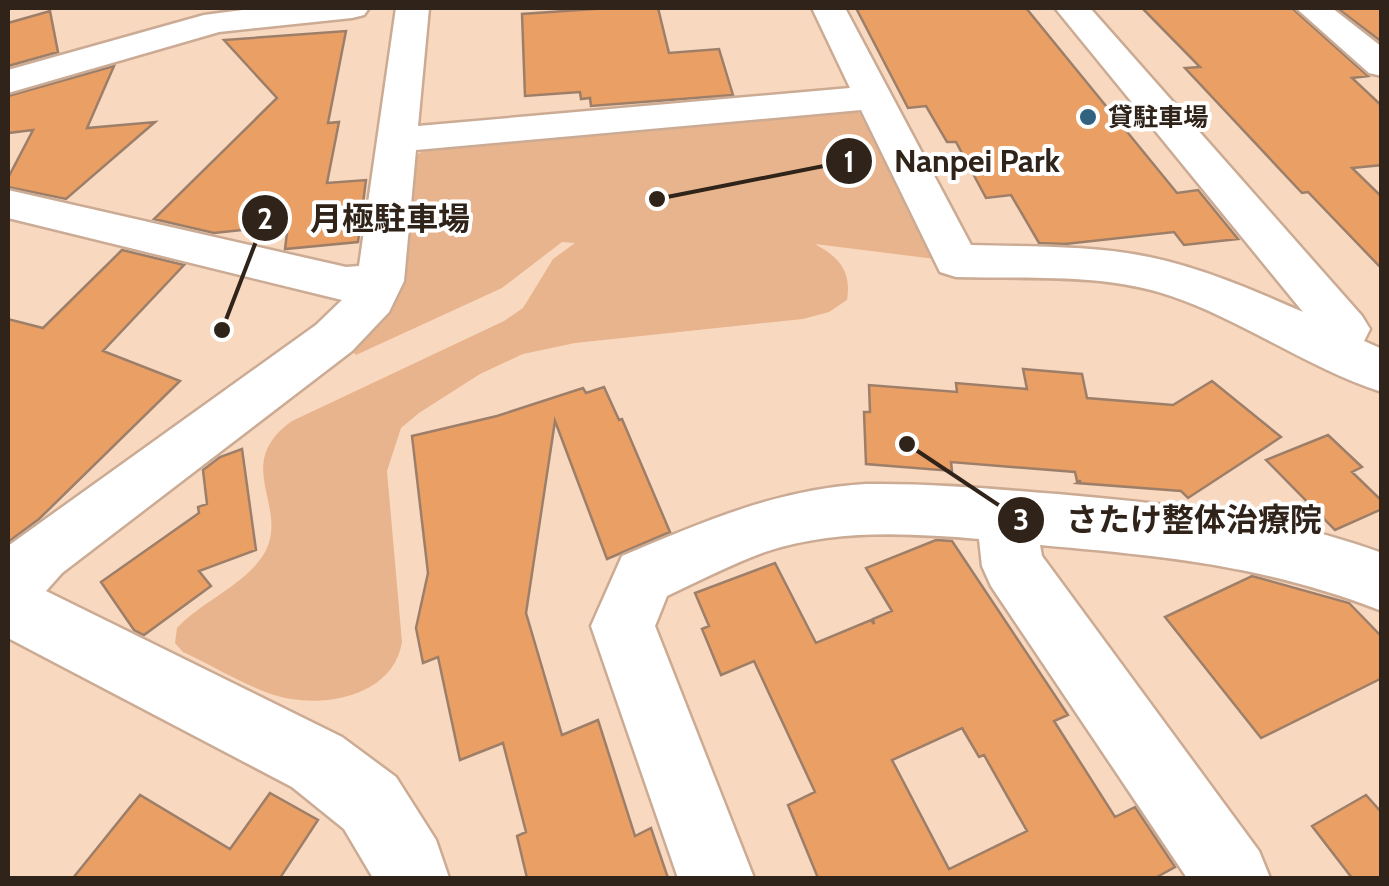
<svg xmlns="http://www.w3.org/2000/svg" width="1389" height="886" font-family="Cabin,'Noto Sans JP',sans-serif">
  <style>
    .green { fill: #e8b48d }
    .building { fill: #ea9f65; stroke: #9d7f69; stroke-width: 2.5; fill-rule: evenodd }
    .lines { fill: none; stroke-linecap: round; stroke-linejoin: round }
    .street-casing { stroke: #cbab94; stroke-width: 5 }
    .secondary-casing { stroke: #cbab94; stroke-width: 5 }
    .street { fill: #fff; fill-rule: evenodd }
    .secondary { fill: #fff; fill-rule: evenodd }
    .poi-dot { fill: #316280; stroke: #fff; stroke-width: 4 }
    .labels { text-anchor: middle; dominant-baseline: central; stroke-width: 8; stroke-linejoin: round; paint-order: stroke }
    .far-poi-label { font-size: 25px; font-weight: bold; fill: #2f231a; stroke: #fff; text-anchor: start }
    .leader { fill: none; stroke: #2f231a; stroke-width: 4 }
    .callout-dot { fill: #2f231a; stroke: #fff; stroke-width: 4 }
    .mark-label { font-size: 30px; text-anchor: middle; font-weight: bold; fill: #fff }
    .callout-label { font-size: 32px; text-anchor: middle; font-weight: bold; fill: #2f231a; stroke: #fff; stroke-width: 8; stroke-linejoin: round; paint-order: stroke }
  </style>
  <rect width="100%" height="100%" fill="#f9d8c0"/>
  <path class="green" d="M849,109l18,7 68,143 -120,-15c23,13 37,26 32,56l-18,12 -26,7 -228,24 -52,11 -43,20 -61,39 -18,15 -14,43 15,171c-9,57 -86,69 -134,51 -29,-11 -57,-28 -85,-41l-8,-9 2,-15c24,-26 65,-42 85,-71 32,-48 -33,-91 30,-136l212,-100 19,-13 30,-49 22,-16 -13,-1 -60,46 -146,67 -8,-8 64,-189 16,-10z"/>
  <path class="building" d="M608,8h50l11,45 50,-4 14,46 -142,11 -1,-8 -9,1 -1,-7 -55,4 -3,-82z
    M856,8h170l151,185 21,-3 40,49 -54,6 -10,-13 -109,12 -26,-1 -28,-48 -25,3 -30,-56h-9l-21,-36 -18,2z
    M1142,8h150l76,68 -16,2 30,28v59l-30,3 30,29v72l-74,-77 -6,1 -117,-125 15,-1z
    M1337,8h45v34z
    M50,11l8,41 -50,14v-43z
    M346,31l-18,92 11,-1 -12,61 39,-3 -8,62 -73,7 3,-24 -74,8 -60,-14 123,-121 -53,-58z
    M114,66l-27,62 68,-6 -89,77 -58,-12v-9l25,-48 -25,3v-37z
    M122,250l62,15 -81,86 77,30 -141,138 -31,23v-223l35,9z
    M1023,369l59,5 5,24 86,7 39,-24 69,56 -93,61 -7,-7 -104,-8 4,-2h-4l-2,-9 -124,-10 1,9 -86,-7 -2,-52h6l-1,-27 88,7 -1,-9 71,6z
    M604,387l15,33 3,-1 48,113 -63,27 -52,-138 -29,192 36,122 36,-15 37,116 16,-8 17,50h-141l-10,-42 9,-4 -23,-89 -43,17 -22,-103 -15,6 -7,-35 12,-55 -16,-137 85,-20 86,-28 3,5z
    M1328,435l34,32 -10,5 30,29v8l-47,21 -69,-70z
    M242,449l14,101 -57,21 12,15 -67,49 -10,-5 -33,-48 98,-69 -1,-6 9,-3 -4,-34 17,-13z
    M936,540l16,1 116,174 -14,6 61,96 20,-10 40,60 -20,11h-337l-30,-73 27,-13 -61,-131 -33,14 -19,-46 7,-3 -14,-33 80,-30 41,80 55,-23 3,4 -1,-5 19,-8 -26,-43zM962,728l17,29 5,-2 43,76 -78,38 -57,-109z
    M1252,576l97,27 33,34v41l-121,60 -96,-121z
    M270,793l48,27 -38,58h-207l67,-83 90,54z
    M1366,795l16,18v65h-30l-40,-52z"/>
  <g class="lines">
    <defs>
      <path id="street" d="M396,8h33l-11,118 432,-38 -38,-80h33l126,237c59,2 120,0 178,12 53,11 104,33 154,55l-248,-304h35l272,308 8,13 -6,12 18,8v43c-74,-24 -138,-71 -211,-96 -68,-23 -144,-17 -215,-19l-16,-5 -79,-162 -445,40 -12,131 -15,31 -37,39 -290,222 -16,18 296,146 54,40 40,63 13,38h-76l-29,-49 -52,-42 -284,-149v-92l308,-221 26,-25 -334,-82v-28l338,77 13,-1z
        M1296,8h36l50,39v29l-13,-3z
        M866,484c64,-1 127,5 191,10 112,10 219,20 325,59v58c-118,-46 -219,-55 -342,-66l2,11 217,295 11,27h-83l-196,-292 -9,-20 -3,-27c-71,-6 -145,-10 -214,13 -33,12 -66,29 -98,44l-12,30 99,252h-76l-87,-252 31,-70c80,-34 156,-67 244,-72z"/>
      <path id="secondary" d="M257,8h112l-5,7 -12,3 -133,14 -211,61v-23l196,-55z"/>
    </defs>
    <use href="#street" class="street-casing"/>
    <use href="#secondary" class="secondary-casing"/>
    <use href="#street" class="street"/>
    <use href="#secondary" class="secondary"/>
  </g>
  <circle class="poi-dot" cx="1088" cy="117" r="10"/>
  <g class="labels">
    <g class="far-poi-label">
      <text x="1108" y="117">貸駐車場</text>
    </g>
  </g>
  <path class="leader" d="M657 199L849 161M222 330L265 218M907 444L1021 520"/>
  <g class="callout-dot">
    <circle cx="657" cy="199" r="10"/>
    <circle cx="222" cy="330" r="10"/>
    <circle cx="907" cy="444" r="10"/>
    <circle cx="849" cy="161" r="25"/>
    <circle cx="265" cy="218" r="25"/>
    <circle cx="1021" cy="520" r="25"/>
  </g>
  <g class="mark-label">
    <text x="849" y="172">1</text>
    <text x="265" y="229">2</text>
    <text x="1021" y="530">3</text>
  </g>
  <g class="callout-label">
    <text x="977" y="172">Nanpei Park</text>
    <text x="390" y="230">月極駐車場</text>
    <text x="1194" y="531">さたけ整体治療院</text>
  </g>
  <rect width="1389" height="886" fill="none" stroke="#2f231a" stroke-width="20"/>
</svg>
